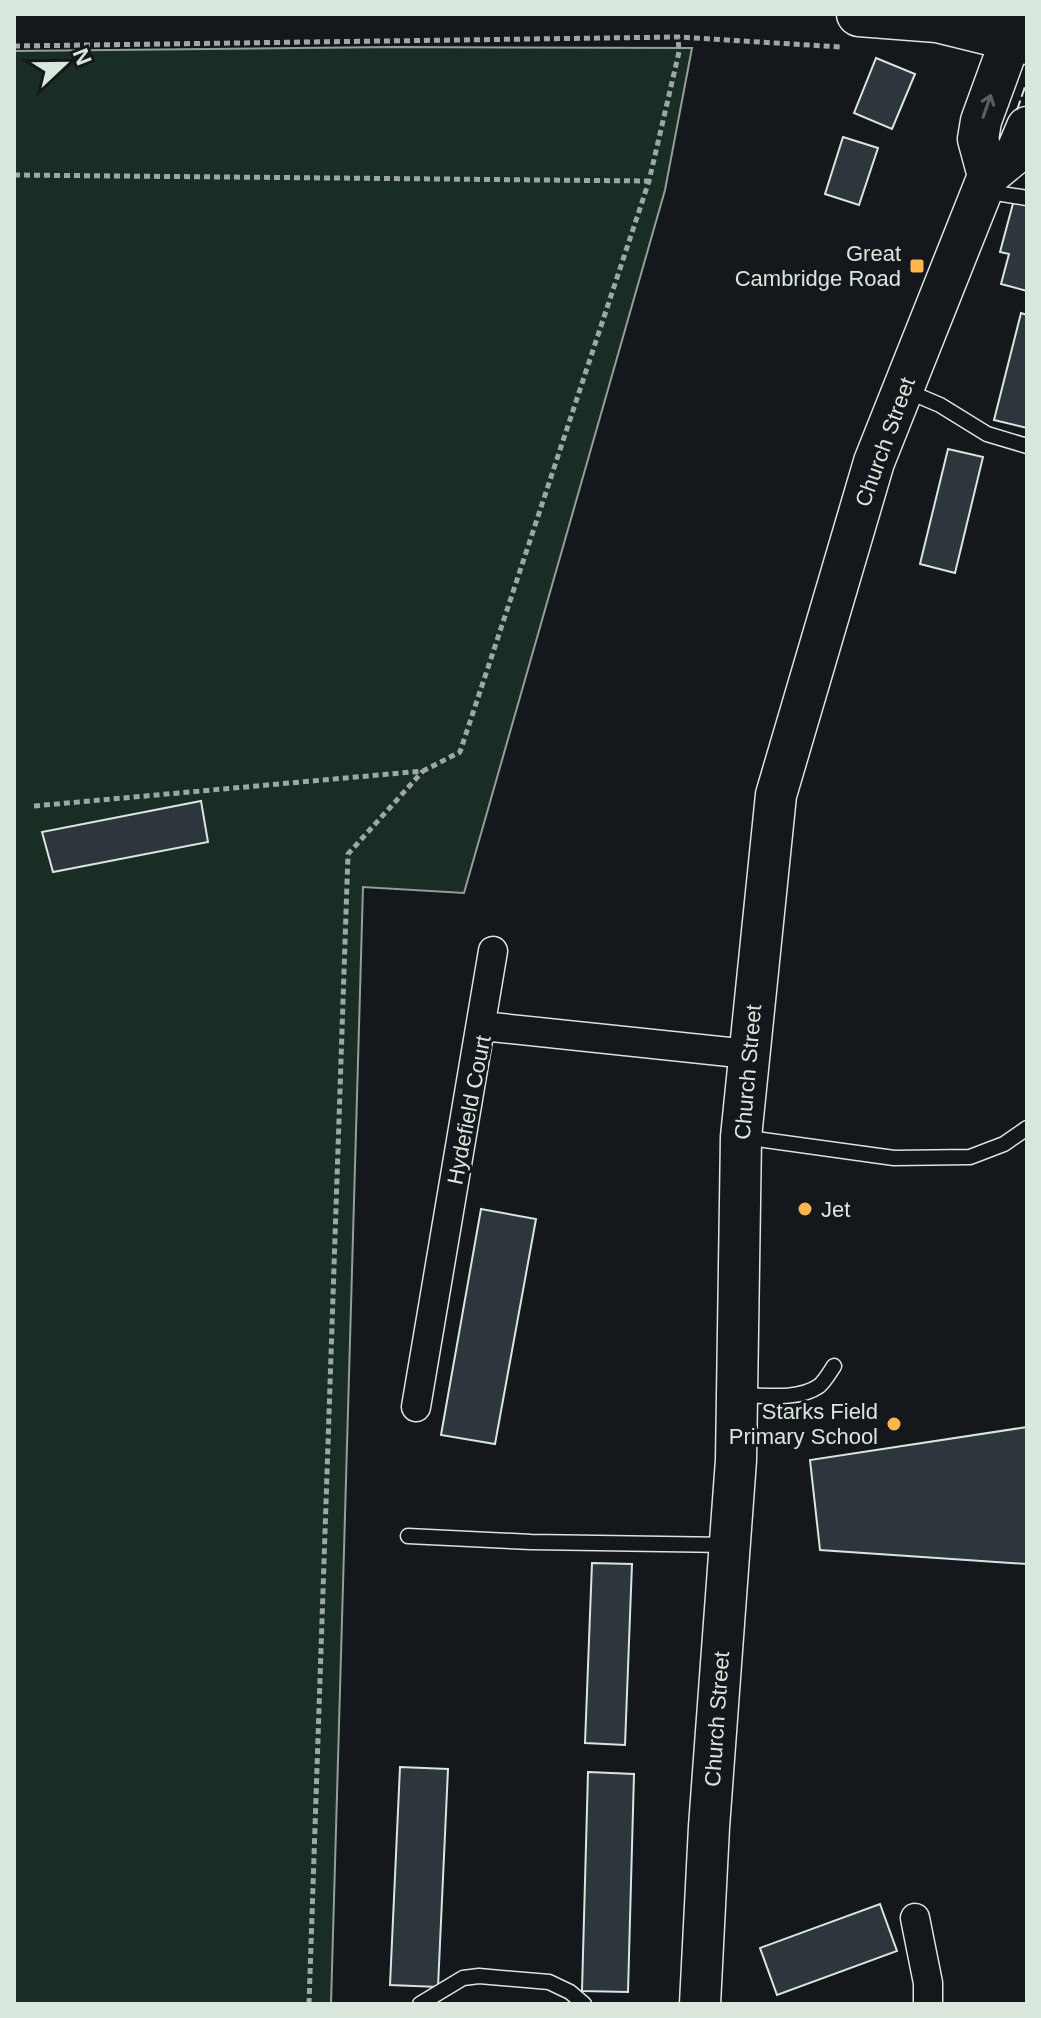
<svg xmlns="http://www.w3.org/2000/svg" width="1041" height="2018" font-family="Arial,sans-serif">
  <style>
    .green { fill: #1a2d24; stroke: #939e99; stroke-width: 2 }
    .building { fill: #2c363c; stroke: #d8e6dc; stroke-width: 2 }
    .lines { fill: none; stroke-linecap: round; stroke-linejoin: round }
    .service-casing { stroke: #d8e6dc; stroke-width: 17 }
    .minor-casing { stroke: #d8e6dc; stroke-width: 31 }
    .secondary-casing { stroke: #d8e6dc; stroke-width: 43 }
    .trunk-casing { stroke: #d8e6dc; stroke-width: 47 }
    .path { stroke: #9da8a2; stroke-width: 5; stroke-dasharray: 6 4; stroke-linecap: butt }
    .service { stroke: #14181c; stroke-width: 14 }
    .minor { stroke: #14181c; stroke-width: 28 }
    .secondary { stroke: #14181c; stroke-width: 40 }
    .trunk { stroke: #14181c; stroke-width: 44 }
    .fence { stroke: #d8e6dc; stroke-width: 2; stroke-dasharray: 10 4; stroke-linecap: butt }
    .oneway { stroke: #59605f }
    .poi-dot { fill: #ffb74d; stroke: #14181c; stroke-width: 3 }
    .labels { text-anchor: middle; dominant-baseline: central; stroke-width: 6; stroke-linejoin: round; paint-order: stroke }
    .poi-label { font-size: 22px; fill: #d8e6dc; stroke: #14181c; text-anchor: end }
    .street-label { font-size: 22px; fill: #d8e6dc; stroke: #14181c }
  </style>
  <rect width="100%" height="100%" fill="#14181c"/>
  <path class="green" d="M394,47l298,1 -27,142 -201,703 -101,-6 -32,1117h-317v-1953z"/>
  <path class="building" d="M876,58l39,16 -23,55 -38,-16z
    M843,137l35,11 -19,57 -34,-11z
    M1015,196l12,3v92l-26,-7 8,-30 -9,-2z
    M1021,313l6,2v113l-33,-8z
    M948,449l35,8 -28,116 -35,-9z
    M201,801l7,41 -155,30 -11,-40z
    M481,1209l55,10 -41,225 -54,-9z
    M1027,1427v137l-207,-14 -10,-90z
    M592,1563l40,1 -7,181 -40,-2z
    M400,1767l48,2 -10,218 -48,-2z
    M588,1772l46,2 -6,218 -46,-1z
    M880,1904l17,47 -120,44 -17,-47z"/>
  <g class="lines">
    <defs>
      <path id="service" d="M984,191l43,7
        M907,391l33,14 47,29 40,12
        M742,1137l152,21 76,-1 34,-13 23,-16
        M738,1395c23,0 60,6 81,-9 6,-5 11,-14 15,-20
        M408,1536l123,6 198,3
        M420,2004l43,-26 16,-2 70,6 21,10 14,12"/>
      <path id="minor" d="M482,1026l266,28
        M416,1407l77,-456
        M915,1918l13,65v21"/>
      <path id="secondary" d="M988,176l-10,-37 3,-18 39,-107
        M700,2004l9,-177 27,-367 5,-323 35,-342 98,-333 114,-286 28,-23 11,-26"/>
      <path id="trunk" d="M859,14l78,6 90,22"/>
    </defs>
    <use href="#service" class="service-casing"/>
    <use href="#minor" class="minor-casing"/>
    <use href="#secondary" class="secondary-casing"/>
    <use href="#trunk" class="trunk-casing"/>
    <path class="path" d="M14,46l664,-9 163,10
      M14,175l635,6
      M34,806l389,-35 37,-19 189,-571 30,-129 -1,-15
      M309,2004l39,-1150 75,-83"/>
    <use href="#service" class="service"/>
    <use href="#minor" class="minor"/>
    <use href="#secondary" class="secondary"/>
    <use href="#trunk" class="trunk"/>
    <path class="fence" d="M1017,110l10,-29"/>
  </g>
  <defs><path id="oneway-shaft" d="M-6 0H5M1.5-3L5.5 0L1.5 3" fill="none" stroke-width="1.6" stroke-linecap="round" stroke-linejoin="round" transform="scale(2)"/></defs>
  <use class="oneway" href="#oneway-shaft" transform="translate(987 106) rotate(-71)"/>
  <g class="poi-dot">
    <rect x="909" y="258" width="16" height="16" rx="4"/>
    <circle cx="805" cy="1209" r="8"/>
    <circle cx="894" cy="1424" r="8"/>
  </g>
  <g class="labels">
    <g class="poi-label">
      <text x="901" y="253">Great<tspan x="901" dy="25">Cambridge Road</tspan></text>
      <text x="821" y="1209" text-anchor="start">Jet</text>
      <text x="878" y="1411">Starks Field<tspan x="878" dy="25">Primary School</tspan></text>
    </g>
    <g class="street-label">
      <text transform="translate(885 442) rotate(-70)">Church Street</text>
      <text transform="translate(748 1072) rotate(-85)">Church Street</text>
      <text transform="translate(469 1110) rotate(-79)">Hydefield Court</text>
      <text transform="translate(717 1719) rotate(-86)">Church Street</text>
    </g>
  </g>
  <rect width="1041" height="2018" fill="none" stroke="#d8e6dc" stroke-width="32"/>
  <g transform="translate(64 64) rotate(68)" stroke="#14181c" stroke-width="6" paint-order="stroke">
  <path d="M0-6L14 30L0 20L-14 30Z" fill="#d8e6dc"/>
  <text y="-12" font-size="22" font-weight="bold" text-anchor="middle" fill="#d8e6dc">N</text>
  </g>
</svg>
